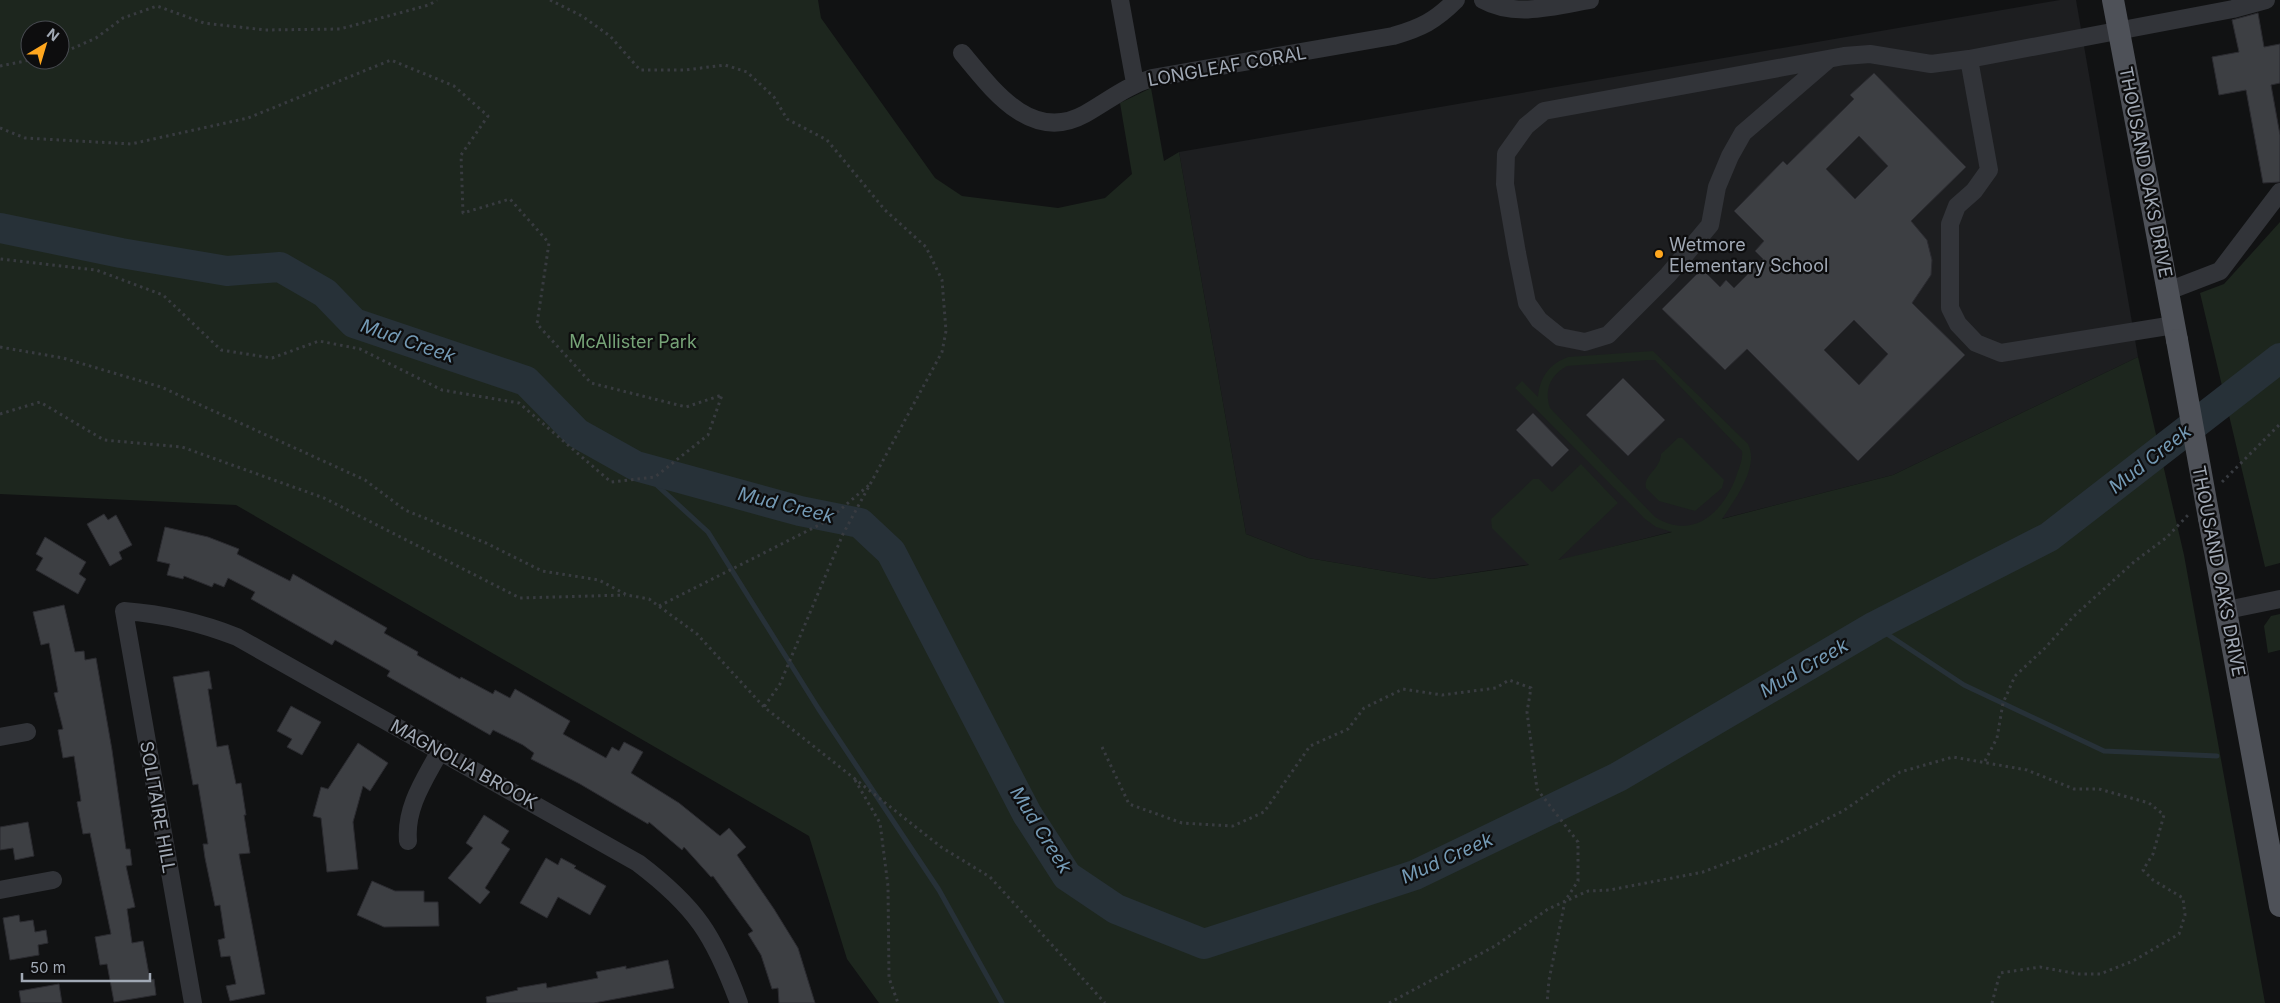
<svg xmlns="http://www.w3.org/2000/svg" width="2280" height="1003" font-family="Inter,sans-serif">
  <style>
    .built { fill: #1d1e20 }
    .green { fill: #1d261e; fill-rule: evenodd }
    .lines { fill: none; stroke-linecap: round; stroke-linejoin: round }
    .stream { stroke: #273138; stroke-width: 5 }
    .river { stroke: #273138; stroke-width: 30 }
    .building { fill: #3d3f43; stroke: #2b2b30; fill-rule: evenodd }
    .path { stroke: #383b40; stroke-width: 3; stroke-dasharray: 2.5 4; stroke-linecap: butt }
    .minor { stroke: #323439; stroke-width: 18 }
    .major { stroke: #4e5158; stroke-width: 22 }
    .major-bridge { stroke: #4e5158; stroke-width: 22 }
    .poi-dot { fill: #ffa71e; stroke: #0d0d0e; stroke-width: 2 }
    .labels { text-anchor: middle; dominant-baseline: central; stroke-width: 4.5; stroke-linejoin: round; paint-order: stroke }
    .street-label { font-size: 18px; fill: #a1a9b5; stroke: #0d0d0e }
    .poi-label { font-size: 18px; fill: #a1a9b5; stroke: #0d0d0e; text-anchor: start }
    .park-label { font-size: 18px; fill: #76a377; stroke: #0d0d0e }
    .water-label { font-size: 19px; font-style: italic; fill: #749ab5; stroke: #0d0d0e }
  </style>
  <rect width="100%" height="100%" fill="#111213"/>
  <path class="built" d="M2060,0h16l62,357 -245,118 -328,84 -133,20 -124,-21 -62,-24 -67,-382z"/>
  <path class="green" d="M0,0h818l3,18 114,160 27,18 96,12 47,-10 27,-24 -12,-71 31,-15 13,73 15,-9 67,382 62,24 124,21 97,-14 -37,-37 -1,-9 42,-40h6l13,13 29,-28 37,39 -60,57 114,-28 -16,-5 -11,-8 -130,-131 7,-7 16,16c2,-20 11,-33 30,-40l85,-6 95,93c12,23 -14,57 -26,75l171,-44 245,-118 46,198 81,448h-1386l-32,-44 -38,-123 -573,-331 -236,-11zM30,30h30v30h-30zM1649,360h6l87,91c1,9 -3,17 -6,26 -13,35 -42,64 -81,40l-105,-109c-6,-18 0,-33 17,-42z
    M2280,222v341l-15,4 -65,-274 24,-9z
    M1678,438h4l42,42 -2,8 -27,23 -36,-10 -13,-13c-3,-13 14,-18 15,-34z
    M2280,614v36l-12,3 -4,-27 7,-10z"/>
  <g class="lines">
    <path class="stream" d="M636,466l72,66 110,176 121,182 63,113
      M1875,626l89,59 140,66 113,5"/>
    <path class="river" d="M0,228l121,25 106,18 53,-4 45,26 29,30 172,58 51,52 59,33 164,45 60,12 31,29 136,262 40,62 49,33 88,35 211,-69 203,-98 257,-151 174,-89 231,-179"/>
  </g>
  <path class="building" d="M2258,13l6,34 16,-3v39l-9,2 9,50v47l-17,1 -17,-93 -27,5 -7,-38 27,-5 -7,-32z
    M1874,73l92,94 -55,54 16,19 5,20 -1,15 -19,28 53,52 -107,106 -111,-112 -22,21 -63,-61 40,-40 18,18 6,-7 8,8 29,-29 -8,-8 9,-10 -30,-30 49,-50 4,4 67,-66 -4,-4zM1859,136l29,30 -33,33 -29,-30zM1854,320l34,34 -29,31 -35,-35z
    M1623,378l42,42 -37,36 -42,-41z
    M1533,413l36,37 -17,17 -36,-37z
    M104,514l4,6 8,-5 16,30 -13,7 3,7 -12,7 -23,-42z
    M165,527l43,10 31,12 -2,5 53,27 3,-7 94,54 -3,5 34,19 -1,3 43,24 1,-2 32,17 2,-4 15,8 5,-9 55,32 -7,13 43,24 6,-11 7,4 5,-9 19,10 -12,21 48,30 41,33 9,-8 17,19 -9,8 37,54 24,39 17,55h-36l-1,-15 -6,1 -11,-34 -13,-21 5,-3 -40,-55 -2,1 -27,-30 -2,3 -33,-28 -1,2 -68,-40 -49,-25 3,-6 -11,-8 -30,-15 -3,5 -103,-59 3,-5 -55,-31 -3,5 -81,-46 4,-7 -27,-14 -4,9 -10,-4 -2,4 -28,-11 -1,3 -16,-4 3,-11 -13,-3z
    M45,537l41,25 -7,12 7,5 -8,15 -42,-24 7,-12 -7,-4z
    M64,605l11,47 9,-1 1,9 11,-2 16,92 14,99h4l2,16 -6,1 9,41 -8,2 5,34 11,-2 7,39 4,-1 2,16 -42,7 -7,-38 -7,1 -5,-28 16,-3 -21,-101 -7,1 -6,-32 4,-1 -7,-45 -11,2 -5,-28 5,-1 -9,-36 4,-1 -9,-49 -8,2 -8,-33z
    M209,671l3,18h-4l9,58 11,-2 8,39 5,-1 5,32h-2l6,38 -11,1 26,140 -35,7 -4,-15 10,-2 -6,-28 -9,1 -3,-17 7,-2 -5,-33 -5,1 -10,-48 -2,-14h5l-10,-60 -5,1 -20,-108z
    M291,706l30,16 -19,33 -15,-8 5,-8 -15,-8z
    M358,743l30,20 -18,28 -7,-5 -10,36 5,47 -31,3 -6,-54 -8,-2 8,-29 7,2z
    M484,815l25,16 -8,12 9,6 -25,39 5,4 -10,12 -32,-26 25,-30 -7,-5z
    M28,822l6,34 -19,4 -2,-12 -13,2v-23z
    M546,858l12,7 3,-7 15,8 -2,2 32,18 -16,29 -32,-18 -11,21 -27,-15z
    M372,881l23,10h29v11h14l1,24 -55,1 -27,-12z
    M19,915l1,7 13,-2 2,12 11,-2 2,13 -10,2 1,10 -29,5 -7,-42z
    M668,960l6,28 -80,15h-107l-1,-6 32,-7 -1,-2 29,-5 1,5 51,-10 -2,-6 30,-6v3z
    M59,984l3,19h-41l-2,-12z"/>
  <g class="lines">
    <path class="path" d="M550,0l32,16 28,20 30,34h45l40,-5 22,7 27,25 13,22 40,21 58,70 41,37 16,33 4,51 -4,21 -99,182 -63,150 -16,23
      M60,54l36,-16 27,-20 34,-12 47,17 61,7 75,-1 89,-24 8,-5
      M0,66l30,-6
      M0,128l25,10 106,6 117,-26 143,-58 63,26 34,30 -27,39 2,58 47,-14 39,44 -12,81 54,59 95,24 36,-12 -14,40 -53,42 -44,5 -92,-79 -77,-13 -82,-41 -41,-8 -47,17 -51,-8 -58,-55 -67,-25 -96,-11
      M0,347l63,11 98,29 204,93 40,30 81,33 56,28 57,9 28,15 22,4 48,35 67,73 177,140 49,30 115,126
      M0,414l40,-12 64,38 78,7 142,51 196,100 105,-3
      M2222,482l58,-58
      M659,606l168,-85 42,-36
      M1102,747l27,57 53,19 51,3 31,-14 46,-66 38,-17 16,-21 39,-19 39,6 54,-7 13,-8 22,8 -4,24 10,77 41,53v39l-13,20 -16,79 -2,23
      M1985,761l12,-23 6,-35 12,-27 30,-28 29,-32 61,-55 31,-23 23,-24
      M855,780l25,43 8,63 1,92 9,25
      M1389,1003l106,-57 53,-37 40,-18 22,-1 93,-18 76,-29 64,-32 57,-39 53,-15 74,13 47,19h25l50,14 15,12 -11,39 -10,16 10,10 30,18 2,17 -6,19 -46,27 -33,13h-22l-38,-7 -40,6 -8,30"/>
    <path class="minor" d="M1120,0l15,83
      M1483,0c32,18 73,6 107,0
      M962,53c30,36 69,91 123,61 23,-13 41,-28 67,-36l241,-42c28,-8 42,-15 63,-36
      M1829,59l-86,74 -13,23 -13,31 -7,38 -42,50 -60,60 -23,7 -25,-5 -21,-17 -12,-17 -10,-50 -12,-69 1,-30 20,-28 18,-15 300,-55 26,-2 61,10 38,-5 264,-50 33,-9
      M1969,59l20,111 -15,21 -17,15 -7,18v84l8,16 18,19 25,10 173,-28
      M2168,291l52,-20 60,-79
      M2227,610l53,-11
      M0,737l27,-5
      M408,841c-3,-34 17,-62 32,-90
      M0,890l53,-10
      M193,1003l-69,-392c40,3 75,11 113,26l401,226c58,44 76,72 101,140"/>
    <path class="major" d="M2113,0l64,340
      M2209,518l71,388"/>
    <path class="major-bridge" d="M2177,340l32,178"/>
  </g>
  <circle class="poi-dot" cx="1659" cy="254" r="5"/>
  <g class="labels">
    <g class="street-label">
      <text transform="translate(1227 66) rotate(-10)">LONGLEAF CORAL</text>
      <text transform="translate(2146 172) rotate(79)">THOUSAND OAKS DRIVE</text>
      <text transform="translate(2219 571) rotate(79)">THOUSAND OAKS DRIVE</text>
      <text transform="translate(464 764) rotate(29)">MAGNOLIA BROOK</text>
      <text transform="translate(158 807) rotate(80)">SOLITAIRE HILL</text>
    </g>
    <g class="poi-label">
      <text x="1669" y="244">Wetmore<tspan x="1669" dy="21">Elementary School</tspan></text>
    </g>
    <g class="park-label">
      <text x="633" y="341">McAllister Park</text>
    </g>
    <g class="water-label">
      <text transform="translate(408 341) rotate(19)">Mud Creek</text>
      <text transform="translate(2150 459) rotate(-38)">Mud Creek</text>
      <text transform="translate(786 505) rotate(14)">Mud Creek</text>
      <text transform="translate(1804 668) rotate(-30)">Mud Creek</text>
      <text transform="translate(1041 830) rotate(58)">Mud Creek</text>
      <text transform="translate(1447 858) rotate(-24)">Mud Creek</text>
    </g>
  </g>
  <g transform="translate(45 45) rotate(38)"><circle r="24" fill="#0d0d0e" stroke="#484b51"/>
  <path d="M0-4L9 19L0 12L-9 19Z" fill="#ffa71e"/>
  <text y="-8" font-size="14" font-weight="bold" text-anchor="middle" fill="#a1a9b5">N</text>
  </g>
  <path d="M22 973v8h128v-8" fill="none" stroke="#a1a9b5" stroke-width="2.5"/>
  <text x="30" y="973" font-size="15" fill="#a1a9b5" stroke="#0d0d0e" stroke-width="4" paint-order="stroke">50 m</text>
</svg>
